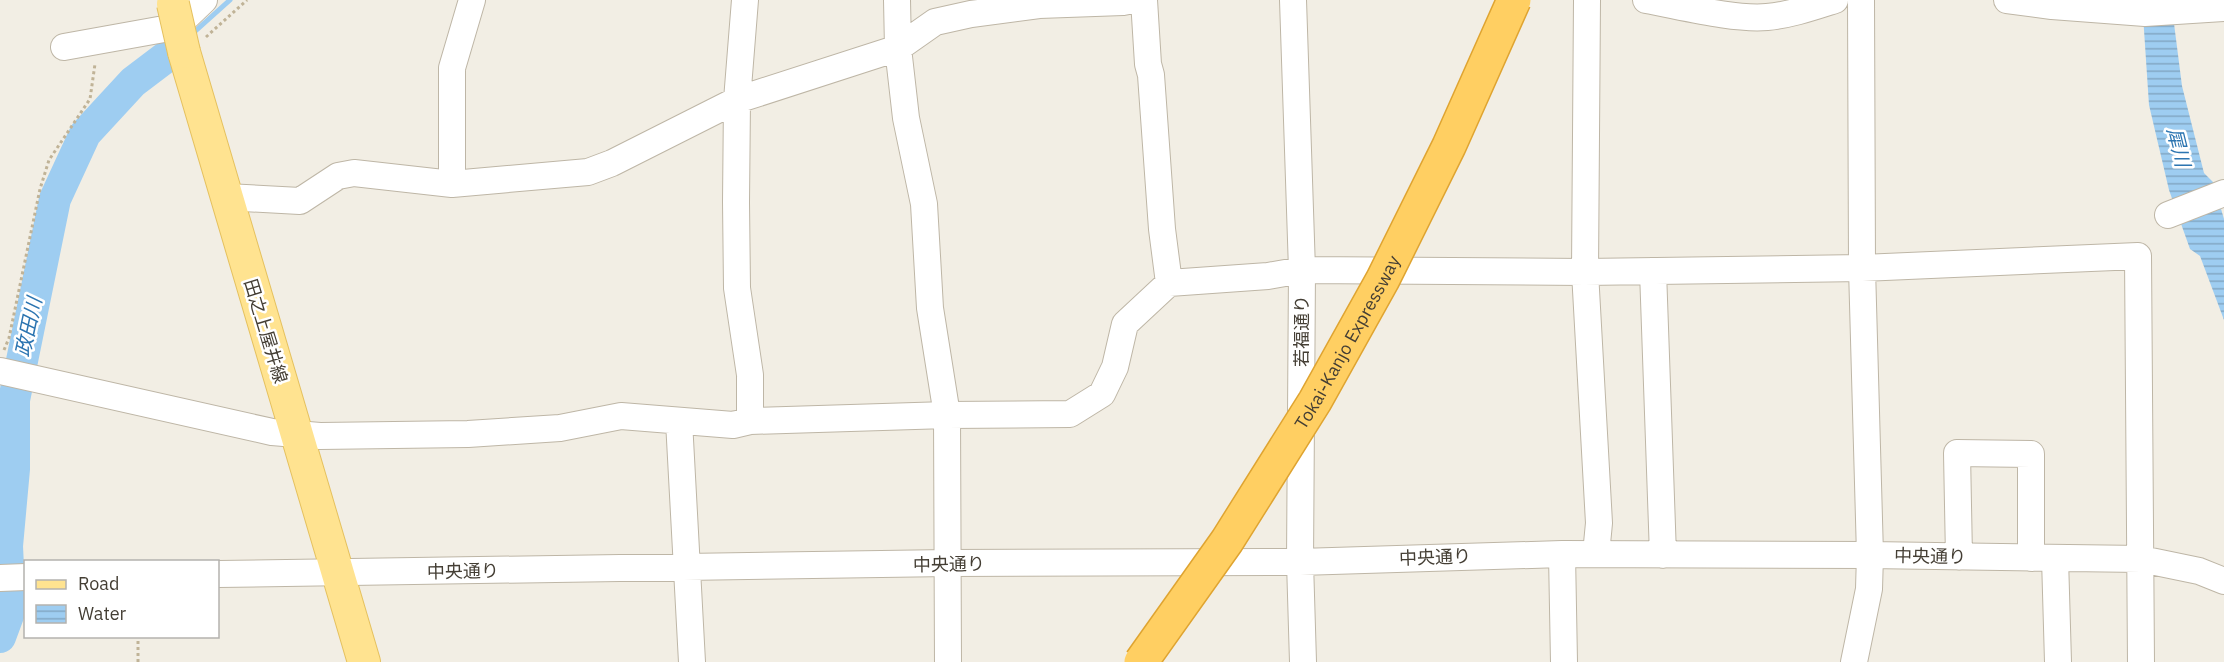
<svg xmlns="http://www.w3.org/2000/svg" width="2224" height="662" font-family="'IBM Plex Sans','Noto Sans JP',sans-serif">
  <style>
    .water { fill: url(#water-rules) }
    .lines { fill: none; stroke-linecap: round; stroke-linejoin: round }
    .stream { stroke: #9ecdf1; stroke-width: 5 }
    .river { stroke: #9ecdf1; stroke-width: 32 }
    .minor-casing { stroke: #beb6a6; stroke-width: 28 }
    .major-casing { stroke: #e5c15f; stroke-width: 34 }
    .path { stroke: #c0b397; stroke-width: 3; stroke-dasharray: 3 3; stroke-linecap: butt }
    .minor { stroke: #fff; stroke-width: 26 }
    .major { stroke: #ffe390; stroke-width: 32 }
    .major-bridge-casing { stroke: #e5c15f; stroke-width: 34; stroke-linecap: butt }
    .highway-bridge-casing { stroke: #dfa431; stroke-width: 36; stroke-linecap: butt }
    .major-bridge { stroke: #ffe390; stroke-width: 32 }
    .highway-bridge { stroke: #ffcf62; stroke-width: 33 }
    .labels { text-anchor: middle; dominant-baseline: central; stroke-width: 5; stroke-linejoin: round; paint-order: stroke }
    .street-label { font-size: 18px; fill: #443e34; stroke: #fff }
    .water-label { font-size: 20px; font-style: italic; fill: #2c75b1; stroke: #fff }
  </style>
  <defs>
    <pattern id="water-rules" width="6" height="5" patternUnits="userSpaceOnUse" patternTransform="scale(1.5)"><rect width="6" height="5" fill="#9ecdf1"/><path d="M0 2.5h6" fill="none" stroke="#82a8c4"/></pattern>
  </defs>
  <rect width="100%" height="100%" fill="#f2eee4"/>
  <path class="water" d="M2142,0h29l11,86 22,87 9,9 11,37v101l-24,-64 -10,-7 -21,-59 -20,-85z"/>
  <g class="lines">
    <path class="stream" d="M191,35l39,-35"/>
    <path class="river" d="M0,637l10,-27 -3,-64 7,-77v-69l41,-201 30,-65 48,-52 33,-25"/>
    <defs>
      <path id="minor" d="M745,0l-8,100 -1,102 1,86 13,87v46
        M897,0l1,48 8,70 18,86 6,104 17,107 1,247
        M1144,0l4,64 3,11 11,154 7,54
        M1293,0l9,270 -2,292 3,100
        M1587,0l-2,272 14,251 -3,31
        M1646,0c34,6 88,20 121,17 23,-2 46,-10 68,-17
        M2007,0l45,6 93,7 79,-5
        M64,47l100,-18 9,-5 7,-1 24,-23
        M452,184v-116l20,-68
        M226,197l74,4 38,-25 16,-3 98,11 136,-12 24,-9 125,-63 161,-52 37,-26 36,-8 68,-9 84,-3 10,-2
        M2168,215l56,-22
        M1653,271l10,284
        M0,371l272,61 48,4 148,-2 92,-6 61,-12 112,9 17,-4 197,-6 123,-1 32,-20 13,-27 10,-43 44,-41 99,-7 34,-6 283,2 277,-4 276,-12 3,406
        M679,421l13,241
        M1562,554l2,108
        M1959,557l-2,-104 74,1v104
        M2055,558l3,104
        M218,574l731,-11 351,-1 262,-8 308,1 271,4 58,12 25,10
        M0,578l26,-1
        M1854,662l15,-73 1,-34 -8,-287 -1,-268"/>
      <path id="major" d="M184,52l180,610"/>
    </defs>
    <use href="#minor" class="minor-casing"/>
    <use href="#major" class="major-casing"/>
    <path class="path" d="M206,37l41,-37
      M4,350l5,-12 31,-149 9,-29 41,-61 5,-35
      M138,662v-26"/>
    <use href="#minor" class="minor"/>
    <use href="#major" class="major"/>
    <defs>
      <path id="major-bridge" d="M173,4l11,48"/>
      <g id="highway-bridge">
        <path id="s1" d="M1141,662l86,-121 88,-140 68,-122 66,-133 65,-146"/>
      </g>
    </defs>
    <use href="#major-bridge" class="major-bridge-casing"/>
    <use href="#highway-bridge" class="highway-bridge-casing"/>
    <use href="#major-bridge" class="major-bridge"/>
    <use href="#highway-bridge" class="highway-bridge"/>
  </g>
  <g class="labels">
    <g class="street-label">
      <text transform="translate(266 331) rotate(73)">田之上屋井線</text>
      <text transform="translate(1301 331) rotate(-90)">若福通り</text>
      <text stroke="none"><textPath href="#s1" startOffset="381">Tokai-Kanjo Expressway</textPath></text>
      <text transform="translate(1930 556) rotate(1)">中央通り</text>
      <text transform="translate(1435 557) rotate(-2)">中央通り</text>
      <text transform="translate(949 564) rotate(-1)">中央通り</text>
      <text transform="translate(463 571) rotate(-1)">中央通り</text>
    </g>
    <g class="water-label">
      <text transform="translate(2179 147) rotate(76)">犀川</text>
      <text transform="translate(28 327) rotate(-78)">政田川</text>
    </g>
  </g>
  <rect x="24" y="560" width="195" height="78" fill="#ffffff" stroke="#b4b2ae" stroke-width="1.5"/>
  <rect x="36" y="580" width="30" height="9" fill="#ffe390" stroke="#b4b2ae" stroke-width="1.5"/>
  <text x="78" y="590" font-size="18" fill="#443e34">Road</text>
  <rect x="36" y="605" width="30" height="18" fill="url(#water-rules)" stroke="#b4b2ae" stroke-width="1.5"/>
  <text x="78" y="620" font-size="18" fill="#443e34">Water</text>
</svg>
